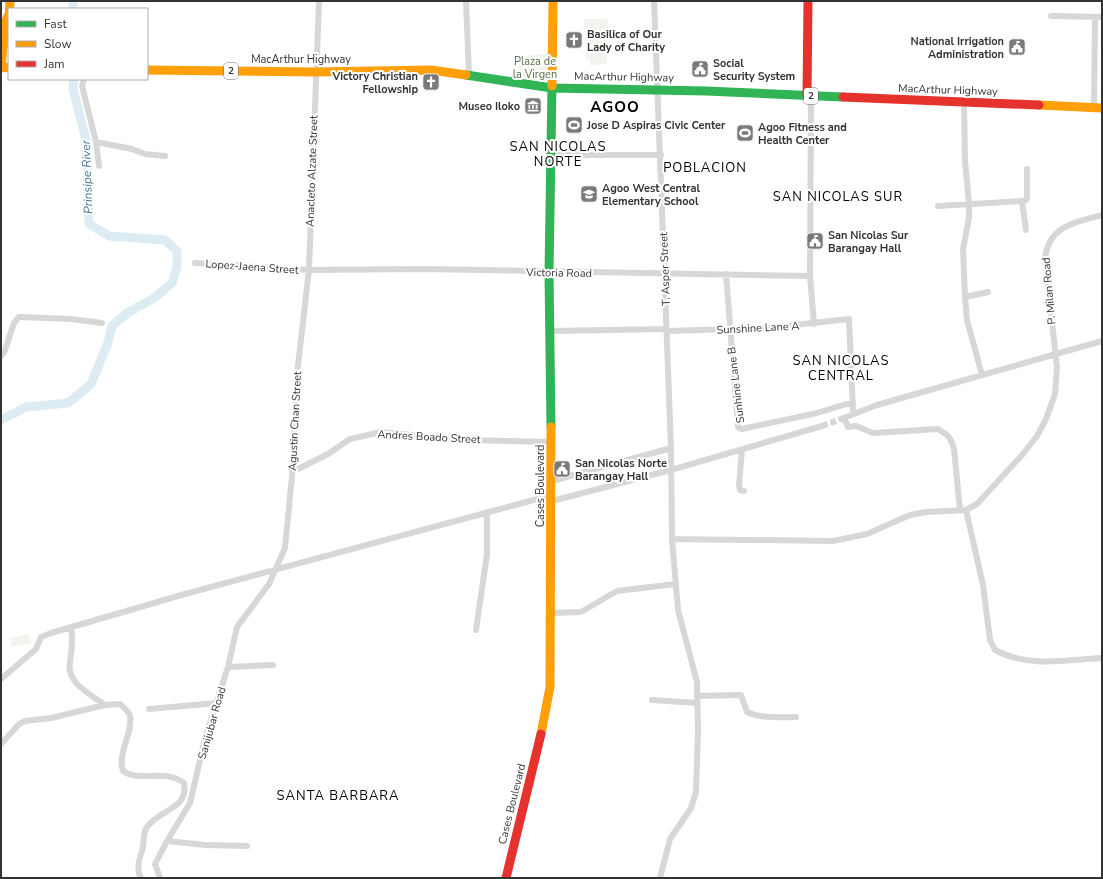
<svg xmlns="http://www.w3.org/2000/svg" width="1103" height="879" font-family="'Nunito Sans',sans-serif">
  <style>
    .green { fill: #f1f5ed }
    .lines { fill: none; stroke-linecap: round; stroke-linejoin: round }
    .river { stroke: #ddebf3; stroke-width: 9 }
    .street-tunnel { stroke: #d6d6d6; stroke-width: 6; stroke-dasharray: 6 3; stroke-linecap: butt }
    .street { stroke: #d7d7d7; stroke-width: 6 }
    .fast { stroke: #30b455; stroke-width: 9 }
    .slow { stroke: #ff9f0a; stroke-width: 9 }
    .jam { stroke: #e5322d; stroke-width: 9 }
    .labels { text-anchor: middle; dominant-baseline: central; stroke-width: 4; stroke-linejoin: round; paint-order: stroke }
    .shield { fill: #fff; stroke: #707070; stroke-width: 1 }
    .shield-label { font-size: 10px; font-weight: bold; fill: #333 }
    .poi-label { font-size: 11px; font-weight: bold; fill: #333; stroke: #fff; text-anchor: start }
    .street-label { font-size: 11px; fill: #333; stroke: #fff }
    .park-label { font-size: 11px; fill: #56703f; stroke: #fff }
    .water-label { font-size: 12px; font-style: italic; fill: #3f7597; stroke: #fff }
    .quarter-label { font-size: 13px; letter-spacing: 1px; fill: #000; stroke: #fff }
    .district-label { font-size: 15px; font-weight: bold; letter-spacing: 1px; fill: #000; stroke: #fff }
  </style>
  <rect width="100%" height="100%" fill="#fff"/>
  <path class="green" d="M584,19h24l-1,44 -17,3v-7h-4z
    M548,53l-1,27 -30,-4 3,-19z
    M29,634l2,9 -19,4 -2,-9z"/>
  <g class="lines">
    <path class="river" d="M73,1v8
      M1,420l25,-13 42,-4 23,-19 17,-41 4,-17 15,-13 27,-15 18,-15 5,-16v-16l-12,-11 -56,-4 -20,-12 -3,-84 -13,-51 1,-10"/>
    <path class="street-tunnel" d="M822,426l19,-7"/>
    <path class="street" d="M466,1l3,74
      M654,1l17,447 1,91 6,71 19,72 1,48 -2,62 -5,16 -21,31 -10,39
      M1051,16l51,1
      M84,79l-2,7 14,56 3,24
      M811,96l-1,180 4,48
      M964,102l1,58 4,45v13l-6,31 2,48 2,23 15,55
      M1094,108l1,-91
      M96,142l36,7 13,5 20,2
      M551,155h110
      M1022,201l4,-1 1,-2v-29
      M938,206l84,-5 4,29
      M195,263l114,7 115,-1 386,7
      M726,274l12,153 4,2 75,-16 36,-11
      M965,297l23,-5
      M550,331l117,-2
      M667,331l100,-3 82,-9 4,94
      M1,356l3,-3 10,-30 5,-6 52,2 31,4
      M844,418l4,9 8,-1 17,7 64,-4c11,5 14,9 17,20l6,61
      M841,419l36,-14 225,-64
      M742,450l-3,35 1,5 4,1
      M292,470l6,-1 30,-15 22,-15 31,-7 83,8 88,2
      M552,481l119,-33
      M552,501l119,-31 151,-44
      M966,510l17,75 7,55 5,10c34,18 70,10 107,8
      M672,539l161,2 34,-7 43,-19 16,-3 40,-2 11,-6 46,-50 14,-18 9,-17 9,-25 2,-27 -12,-108c3,-33 30,-37 57,-44
      M551,613l30,-1 36,-21 58,-7
      M71,627c2,12 1,23 -1,35 -4,21 20,32 35,43
      M476,630l11,-76v-42
      M228,667l45,-2
      M1,679l35,-30 5,-12 10,-4 134,-39 367,-99
      M697,696l44,-1 6,17c15,7 33,5 49,5
      M652,700l45,3
      M149,709l68,-6
      M1,744l18,-20 6,-3 26,-3 54,-13 15,-1c3,3 9,7 10,12 3,18 -13,37 -7,55 17,12 42,-3 61,12 5,26 -24,26 -37,44 -5,6 -2,16 -5,24 -3,8 -6,19 -1,27
      M167,841l38,4 42,1
      M160,878l-5,-14 12,-23 23,-38 15,-64 23,-72 9,-40 32,-43 16,-36 8,-82 4,-92 12,-104 10,-269"/>
    <path class="fast" d="M1,52l2,-6
      M466,75l86,13 154,3 137,6
      M551,427l-2,-154 3,-187"/>
    <path class="slow" d="M9,19l1,-18
      M1,68l4,-45 3,-7
      M1,68l8,-1
      M147,70l169,2 115,-2 35,5
      M552,86l1,-85
      M1039,105l63,3
      M541,734l9,-47 1,-260"/>
    <path class="jam" d="M807,95l1,-94
      M843,97l196,8
      M506,878l35,-144"/>
  </g>
  <defs>
    <symbol id="church-square" viewBox="-11 -11 22 22"><rect x="-9" y="-9" width="18" height="18" rx="4" fill="#7a7a7a" stroke="#fff"/><path d="M-1.2-6h2.4v3.5h3.3v2.4h-3.3V6h-2.4V-.1h-3.3v-2.4h3.3Z" fill="#fff"/></symbol>
    <symbol id="civic-square" viewBox="-11 -11 22 22"><rect x="-9" y="-9" width="18" height="18" rx="4" fill="#7a7a7a" stroke="#fff"/><path d="M-.6-6.5H3V-4.5H.6V-3L4-1V1h2V6H-6V1h2V-1L-.6-3ZM-1.2 2.5V6h2.4V2.5Z" fill="#fff"/></symbol>
    <symbol id="museum-square" viewBox="-11 -11 22 22"><rect x="-9" y="-9" width="18" height="18" rx="4" fill="#7a7a7a" stroke="#fff"/><path d="M0-6L6-3V-2H-6V-3ZM-5-1h2V3h-2ZM-1-1h2V3h-2ZM3-1h2V3H3ZM-6 4H6V6H-6Z" fill="#fff"/></symbol>
    <symbol id="stadium-square" viewBox="-11 -11 22 22"><rect x="-9" y="-9" width="18" height="18" rx="4" fill="#7a7a7a" stroke="#fff"/><path d="M0-5a6.5 5 0 1 0 0 10a6.5 5 0 1 0 0-10ZM-3.5-1.8h7v3.6h-7Z" fill="#fff"/></symbol>
    <symbol id="school-square" viewBox="-11 -11 22 22"><rect x="-9" y="-9" width="18" height="18" rx="4" fill="#7a7a7a" stroke="#fff"/><path d="M0-5L7-2L0 1L-7-2ZM-4 1L0 2.5L4 1V4Q0 6-4 4Z" fill="#fff"/></symbol>
  </defs>
  <g fill-rule="evenodd">
    <use href="#church-square" x="564" y="30" width="20" height="20"/>
    <use href="#civic-square" x="1007" y="37" width="20" height="20"/>
    <use href="#civic-square" x="690" y="59" width="20" height="20"/>
    <use href="#church-square" x="421" y="72" width="20" height="20"/>
    <use href="#museum-square" x="523" y="96" width="20" height="20"/>
    <use href="#stadium-square" x="564" y="115" width="20" height="20"/>
    <use href="#stadium-square" x="735" y="123" width="20" height="20"/>
    <use href="#school-square" x="579" y="184" width="20" height="20"/>
    <use href="#civic-square" x="805" y="231" width="20" height="20"/>
    <use href="#civic-square" x="552" y="459" width="20" height="20"/>
  </g>
  <g class="labels">
    <g class="shield">
      <rect x="224" y="63" width="14" height="16" rx="3"/>
      <rect x="804" y="88" width="14" height="16" rx="3"/>
    </g>
    <g class="shield-label">
      <text x="231" y="71">2</text>
      <text x="811" y="96">2</text>
    </g>
    <g class="poi-label">
      <text x="587" y="34">Basilica of Our<tspan x="587" dy="13">Lady of Charity</tspan></text>
      <text x="1004" y="41" text-anchor="end">National Irrigation<tspan x="1004" dy="13">Administration</tspan></text>
      <text x="713" y="63">Social<tspan x="713" dy="13">Security System</tspan></text>
      <text x="418" y="76" text-anchor="end">Victory Christian<tspan x="418" dy="13">Fellowship</tspan></text>
      <text x="520" y="106" text-anchor="end">Museo Iloko</text>
      <text x="587" y="125">Jose D Aspiras Civic Center</text>
      <text x="758" y="127">Agoo Fitness and<tspan x="758" dy="13">Health Center</tspan></text>
      <text x="602" y="188">Agoo West Central<tspan x="602" dy="13">Elementary School</tspan></text>
      <text x="828" y="235">San Nicolas Sur<tspan x="828" dy="13">Barangay Hall</tspan></text>
      <text x="575" y="463">San Nicolas Norte<tspan x="575" dy="13">Barangay Hall</tspan></text>
    </g>
    <g class="street-label">
      <text x="301" y="59">MacArthur Highway</text>
      <text transform="translate(624 77) rotate(1)">MacArthur Highway</text>
      <text transform="translate(948 90) rotate(2)">MacArthur Highway</text>
      <text transform="translate(312 171) rotate(-88)">Anacleto Alzate Street</text>
      <text transform="translate(252 267) rotate(4)">Lopez-Jaena Street</text>
      <text transform="translate(665 269) rotate(-92)">T. Asper Street</text>
      <text transform="translate(559 273) rotate(1)">Victoria Road</text>
      <text transform="translate(1049 291) rotate(-95)">P. Milan Road</text>
      <text transform="translate(758 328) rotate(-3)">Sunshine Lane A</text>
      <text transform="translate(736 385) rotate(-97)">Sunhine Lane B</text>
      <text transform="translate(295 421) rotate(-87)">Agustin Chan Street</text>
      <text transform="translate(429 437) rotate(3)">Andres Boado Street</text>
      <text transform="translate(540 486) rotate(-90)">Cases Boulevard</text>
      <text transform="translate(212 723) rotate(-74)">Sanijubar Road</text>
      <text transform="translate(512 804) rotate(-76)">Cases Boulevard</text>
    </g>
    <g class="park-label">
      <text x="535" y="61">Plaza de<tspan x="535" dy="13">la Virgen</tspan></text>
    </g>
    <g class="water-label">
      <text transform="translate(87 177) rotate(-92)">Prinsipe River</text>
    </g>
    <g class="quarter-label">
      <text x="558" y="147">SAN NICOLAS<tspan x="558" dy="15">NORTE</tspan></text>
      <text x="705" y="168">POBLACION</text>
      <text x="838" y="197">SAN NICOLAS SUR</text>
      <text x="841" y="361">SAN NICOLAS<tspan x="841" dy="15">CENTRAL</tspan></text>
      <text x="338" y="796">SANTA BARBARA</text>
    </g>
    <g class="district-label">
      <text x="615" y="107">AGOO</text>
    </g>
  </g>
  <rect width="1103" height="879" fill="none" stroke="#333333" stroke-width="4"/>
  <rect x="8" y="8" width="140" height="72" fill="#ffffff" stroke="#adadad"/>
  <rect x="16" y="21" width="20" height="6" fill="#30b455" stroke="#adadad"/>
  <text x="44" y="28" font-size="12" fill="#333333">Fast</text>
  <rect x="16" y="41" width="20" height="6" fill="#ff9f0a" stroke="#adadad"/>
  <text x="44" y="48" font-size="12" fill="#333333">Slow</text>
  <rect x="16" y="61" width="20" height="6" fill="#e5322d" stroke="#adadad"/>
  <text x="44" y="68" font-size="12" fill="#333333">Jam</text>
</svg>
